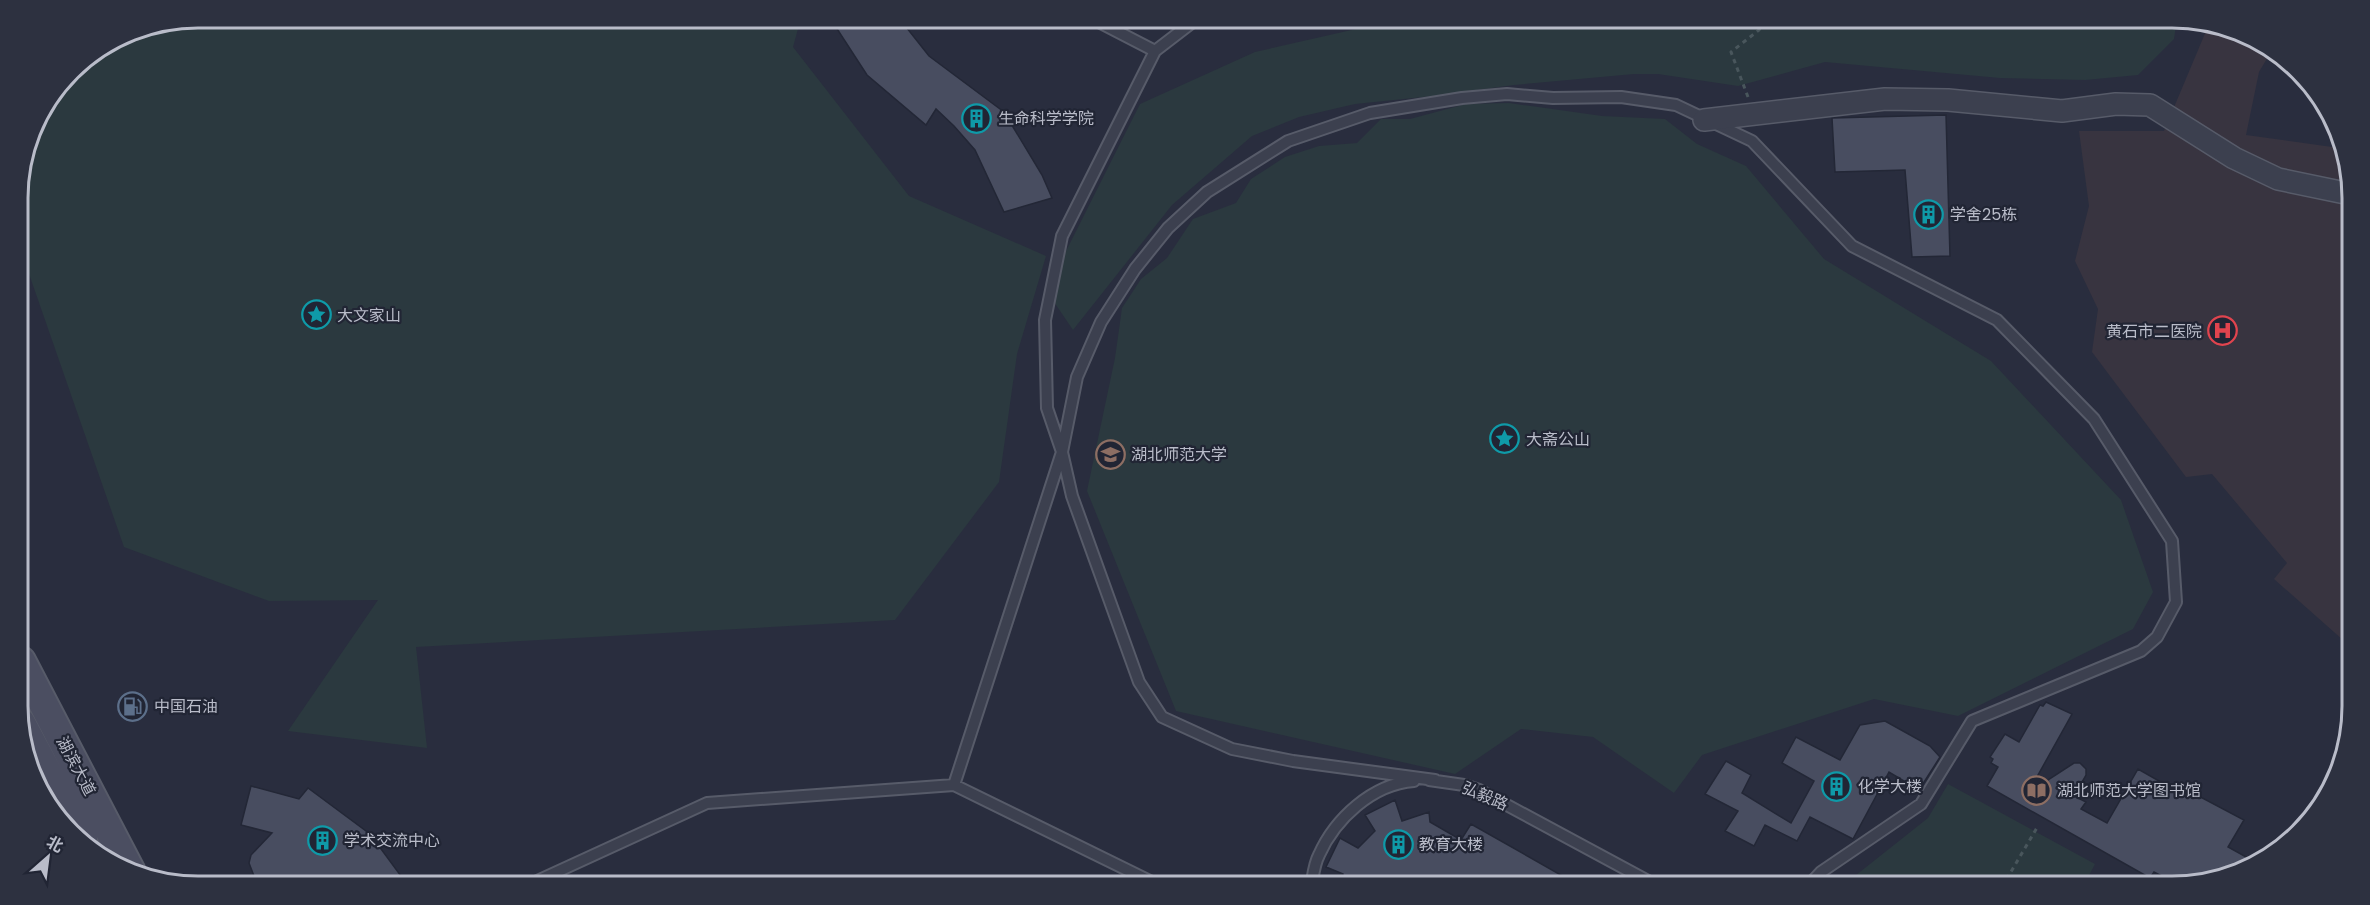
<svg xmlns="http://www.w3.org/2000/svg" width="2370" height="905" font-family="Poppins,'Noto Sans SC',sans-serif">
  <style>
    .medical { fill: #383440 }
    .green { fill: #2b393f }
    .building { fill: #484d60; stroke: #232736; stroke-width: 1.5 }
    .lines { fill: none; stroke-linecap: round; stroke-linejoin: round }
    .lane-casing { stroke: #575b69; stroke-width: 14 }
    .street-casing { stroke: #575b69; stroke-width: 24 }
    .secondary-casing { stroke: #575b69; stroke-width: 32 }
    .path { stroke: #49565c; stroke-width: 3; stroke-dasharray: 4.5 4.5; stroke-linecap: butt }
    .lane { stroke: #3c404f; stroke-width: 10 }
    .street { stroke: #3c404f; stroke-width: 21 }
    .secondary { stroke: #4b4e61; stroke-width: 28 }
    .labels { text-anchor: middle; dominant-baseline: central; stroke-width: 4.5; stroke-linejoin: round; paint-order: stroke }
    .poi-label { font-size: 16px; fill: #b9bcc9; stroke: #212534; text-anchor: start }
    .street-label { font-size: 16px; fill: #b9bcc9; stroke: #212534 }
    .rim { fill: none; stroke: #b9bcc9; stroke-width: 3 }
  </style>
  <rect width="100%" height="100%" fill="#292d3e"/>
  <path class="medical" d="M2209,24l21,4 42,22 -13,22 -13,63 93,13 11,26 2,474 -78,-69 13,-16 -75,-89 -26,3 -94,-125 6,-43 -23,-48 14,-55 -10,-75h85z"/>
  <path class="green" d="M198,18h603l-8,29 116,149 137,60 -29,98 -18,128 -104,138 -479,27 11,101 -139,-17 90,-131 -109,1 -145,-54 -96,-276 -9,4 -1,-89 19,-68 42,-55 50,-31z
    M1119,18h42l-6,7 -17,3z
    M1682,18l495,1 -3,20 -36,36 -53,5 -85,-2 -175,-16 -87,24 -80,-12h-24l-120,11 -81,11 -78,8 -56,13 -47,19 -80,69 -99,125 -19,-28 -1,-25 87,-173 115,-52 101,-23 57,-4 76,2 67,-5 65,7h47z
    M1509,103l93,13 63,3 32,25 49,22 78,93 167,102 130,139 32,92 -20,37 -175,87 -84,-17 -172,56 -28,38 -81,-56 -72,-8 -66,45 -279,-63 -89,-220 28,-133 7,-50 19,-29 26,-21 26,-39 43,-16 15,-24 34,-22 34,-11 38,-3 24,-24h29l56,-15z
    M1948,784l147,80 -12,23h-242l87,-69z"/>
  <path class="building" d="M830,18h69l30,38 75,56 38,63 10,23 -48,14 -29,-62 -21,-24 -18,-17 -10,16 -59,-50z
    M1946,115l4,141 -38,1 -7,-87 -70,2 -3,-54z
    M2046,702l26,12 -44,79 46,-30h6l6,6v6l-12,21 12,6 -5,7 26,14 31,-54 35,20 3,-5 68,36 -16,27 29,16 -27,14 -47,10 -29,-15 -4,6 -163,-92 11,-19 -7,-4 2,-4 -3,-2 15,-23 14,8 21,-37 3,1z
    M1885,721l45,25 10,11 -21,33 -30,-18 -36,67 -43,-22 -13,24 -32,-16 -11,21 -29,-15 13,-20 -33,-17 21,-33 25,14 -9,18 49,30 23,-42 -32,-18 14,-26 44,23 20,-35z
    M251,786l48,13 9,-11 62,46 31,42 -15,11h-124l-8,-11 -5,-13 2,-8 21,-22 -31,-8z
    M1395,800l7,21 27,-9 1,10 31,18 10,-16 111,63h-242l3,-13 -17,-7 14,-29 18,10 17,-17 -10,-16z"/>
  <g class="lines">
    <defs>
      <path id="lane" d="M1091,18l64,33
        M1198,18l-43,33 -93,185 -17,84 2,88 15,44 10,44 67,186 23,35 70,32 61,12 142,19
        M1657,18l23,2v-2
        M1429,780l35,5 15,5 180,97
        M954,785l108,-333 15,-75 24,-55 34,-53 33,-41 39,-36 81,-51 82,-28 92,-15 45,-4 46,4 68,-1 55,8 76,36 100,105 145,74 97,99 78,122 4,61 -19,35 -16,14 -169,70 -51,83 -100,68 -14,15
        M524,887l183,-84 247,-18 208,102
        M1311,887c2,-10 3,-23 8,-32 16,-36 53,-71 95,-74"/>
      <path id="street" d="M1704,120l181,-21 63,1 114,11 54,-7 34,1 84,53 44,21 72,15"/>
      <path id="secondary" d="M21,661l110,211
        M21,723l62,116"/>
    </defs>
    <use href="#lane" class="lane-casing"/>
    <use href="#street" class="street-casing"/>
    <use href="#secondary" class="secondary-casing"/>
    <path class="path" d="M1748,97l-17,-45 28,-22 7,-12
      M1887,887l20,-2 4,2
      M2002,887l36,-61"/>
    <use href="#lane" class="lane"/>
    <use href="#street" class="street"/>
    <use href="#secondary" class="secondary"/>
  </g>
  <defs>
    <symbol id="building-ring" viewBox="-11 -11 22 22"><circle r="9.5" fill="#212534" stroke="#0f9aa8" stroke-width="1.5"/><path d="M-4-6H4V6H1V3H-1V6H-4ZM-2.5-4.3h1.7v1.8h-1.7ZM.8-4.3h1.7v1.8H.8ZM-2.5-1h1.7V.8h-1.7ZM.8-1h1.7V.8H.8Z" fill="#0f9aa8"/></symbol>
    <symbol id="sight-ring" viewBox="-11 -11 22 22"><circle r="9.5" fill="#212534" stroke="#0f9aa8" stroke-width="1.5"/><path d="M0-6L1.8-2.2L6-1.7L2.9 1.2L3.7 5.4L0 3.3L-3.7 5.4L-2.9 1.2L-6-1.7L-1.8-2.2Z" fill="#0f9aa8"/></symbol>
    <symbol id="hospital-ring" viewBox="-11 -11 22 22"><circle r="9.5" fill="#212534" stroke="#e0444e" stroke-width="1.5"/><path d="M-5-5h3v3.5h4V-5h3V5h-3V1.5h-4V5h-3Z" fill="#e0444e"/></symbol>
    <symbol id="university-ring" viewBox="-11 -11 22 22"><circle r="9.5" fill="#212534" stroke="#8d6e63" stroke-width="1.5"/><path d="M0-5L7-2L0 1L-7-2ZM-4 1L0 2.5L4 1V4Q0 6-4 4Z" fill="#8d6e63"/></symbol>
    <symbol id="fuel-ring" viewBox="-11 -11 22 22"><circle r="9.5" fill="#212534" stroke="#5c6f8a" stroke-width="1.5"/><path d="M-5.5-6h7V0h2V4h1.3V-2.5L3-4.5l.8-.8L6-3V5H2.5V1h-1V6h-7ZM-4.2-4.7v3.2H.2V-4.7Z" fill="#5c6f8a"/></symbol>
    <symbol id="library-ring" viewBox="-11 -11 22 22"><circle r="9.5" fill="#212534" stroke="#8d6e63" stroke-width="1.5"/><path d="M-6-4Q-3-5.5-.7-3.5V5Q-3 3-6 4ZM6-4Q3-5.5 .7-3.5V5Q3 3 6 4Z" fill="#8d6e63"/></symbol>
  </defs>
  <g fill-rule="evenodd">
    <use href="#building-ring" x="960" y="102" width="33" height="33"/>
    <use href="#building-ring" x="1912" y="198" width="33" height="33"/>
    <use href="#sight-ring" x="300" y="298" width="33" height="33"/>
    <use href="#hospital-ring" x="2206" y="314" width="33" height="33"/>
    <use href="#sight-ring" x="1488" y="422" width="33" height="33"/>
    <use href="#university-ring" x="1094" y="438" width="33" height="33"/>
    <use href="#fuel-ring" x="116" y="690" width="33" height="33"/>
    <use href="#building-ring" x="1820" y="770" width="33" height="33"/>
    <use href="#library-ring" x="2020" y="774" width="33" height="33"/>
    <use href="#building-ring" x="306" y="824" width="33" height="33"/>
    <use href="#building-ring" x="1382" y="828" width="33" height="33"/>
  </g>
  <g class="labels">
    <g class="poi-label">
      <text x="998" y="118">生命科学学院</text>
      <text x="1950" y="214">学舍25栋</text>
      <text x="337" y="315">大文家山</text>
      <text x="2202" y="331" text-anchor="end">黄石市二医院</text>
      <text x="1526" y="439">大斋公山</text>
      <text x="1131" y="454">湖北师范大学</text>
      <text x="154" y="706">中国石油</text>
      <text x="1858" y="786">化学大楼</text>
      <text x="2057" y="790">湖北师范大学图书馆</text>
      <text x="344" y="840">学术交流中心</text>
      <text x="1419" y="844">教育大楼</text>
    </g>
    <g class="street-label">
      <text transform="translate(76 766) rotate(62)">湖滨大道</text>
      <text transform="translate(1485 796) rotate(23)">弘毅路</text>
    </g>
  </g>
  <path d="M0 0H2370V905H0ZM198 28H2172A170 170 0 0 1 2342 198V706A170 170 0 0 1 2172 876H198A170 170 0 0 1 28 706V198A170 170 0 0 1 198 28Z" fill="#2d3140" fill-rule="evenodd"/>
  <path class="rim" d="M198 28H2172A170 170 0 0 1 2342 198V706A170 170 0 0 1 2172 876H198A170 170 0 0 1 28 706V198A170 170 0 0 1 198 28Z"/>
  <g transform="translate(48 857) rotate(28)" stroke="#212534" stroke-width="4.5" paint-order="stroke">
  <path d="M0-4.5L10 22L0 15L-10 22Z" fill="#b9bcc9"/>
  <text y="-9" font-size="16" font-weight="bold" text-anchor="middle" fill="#b9bcc9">北</text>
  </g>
</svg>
